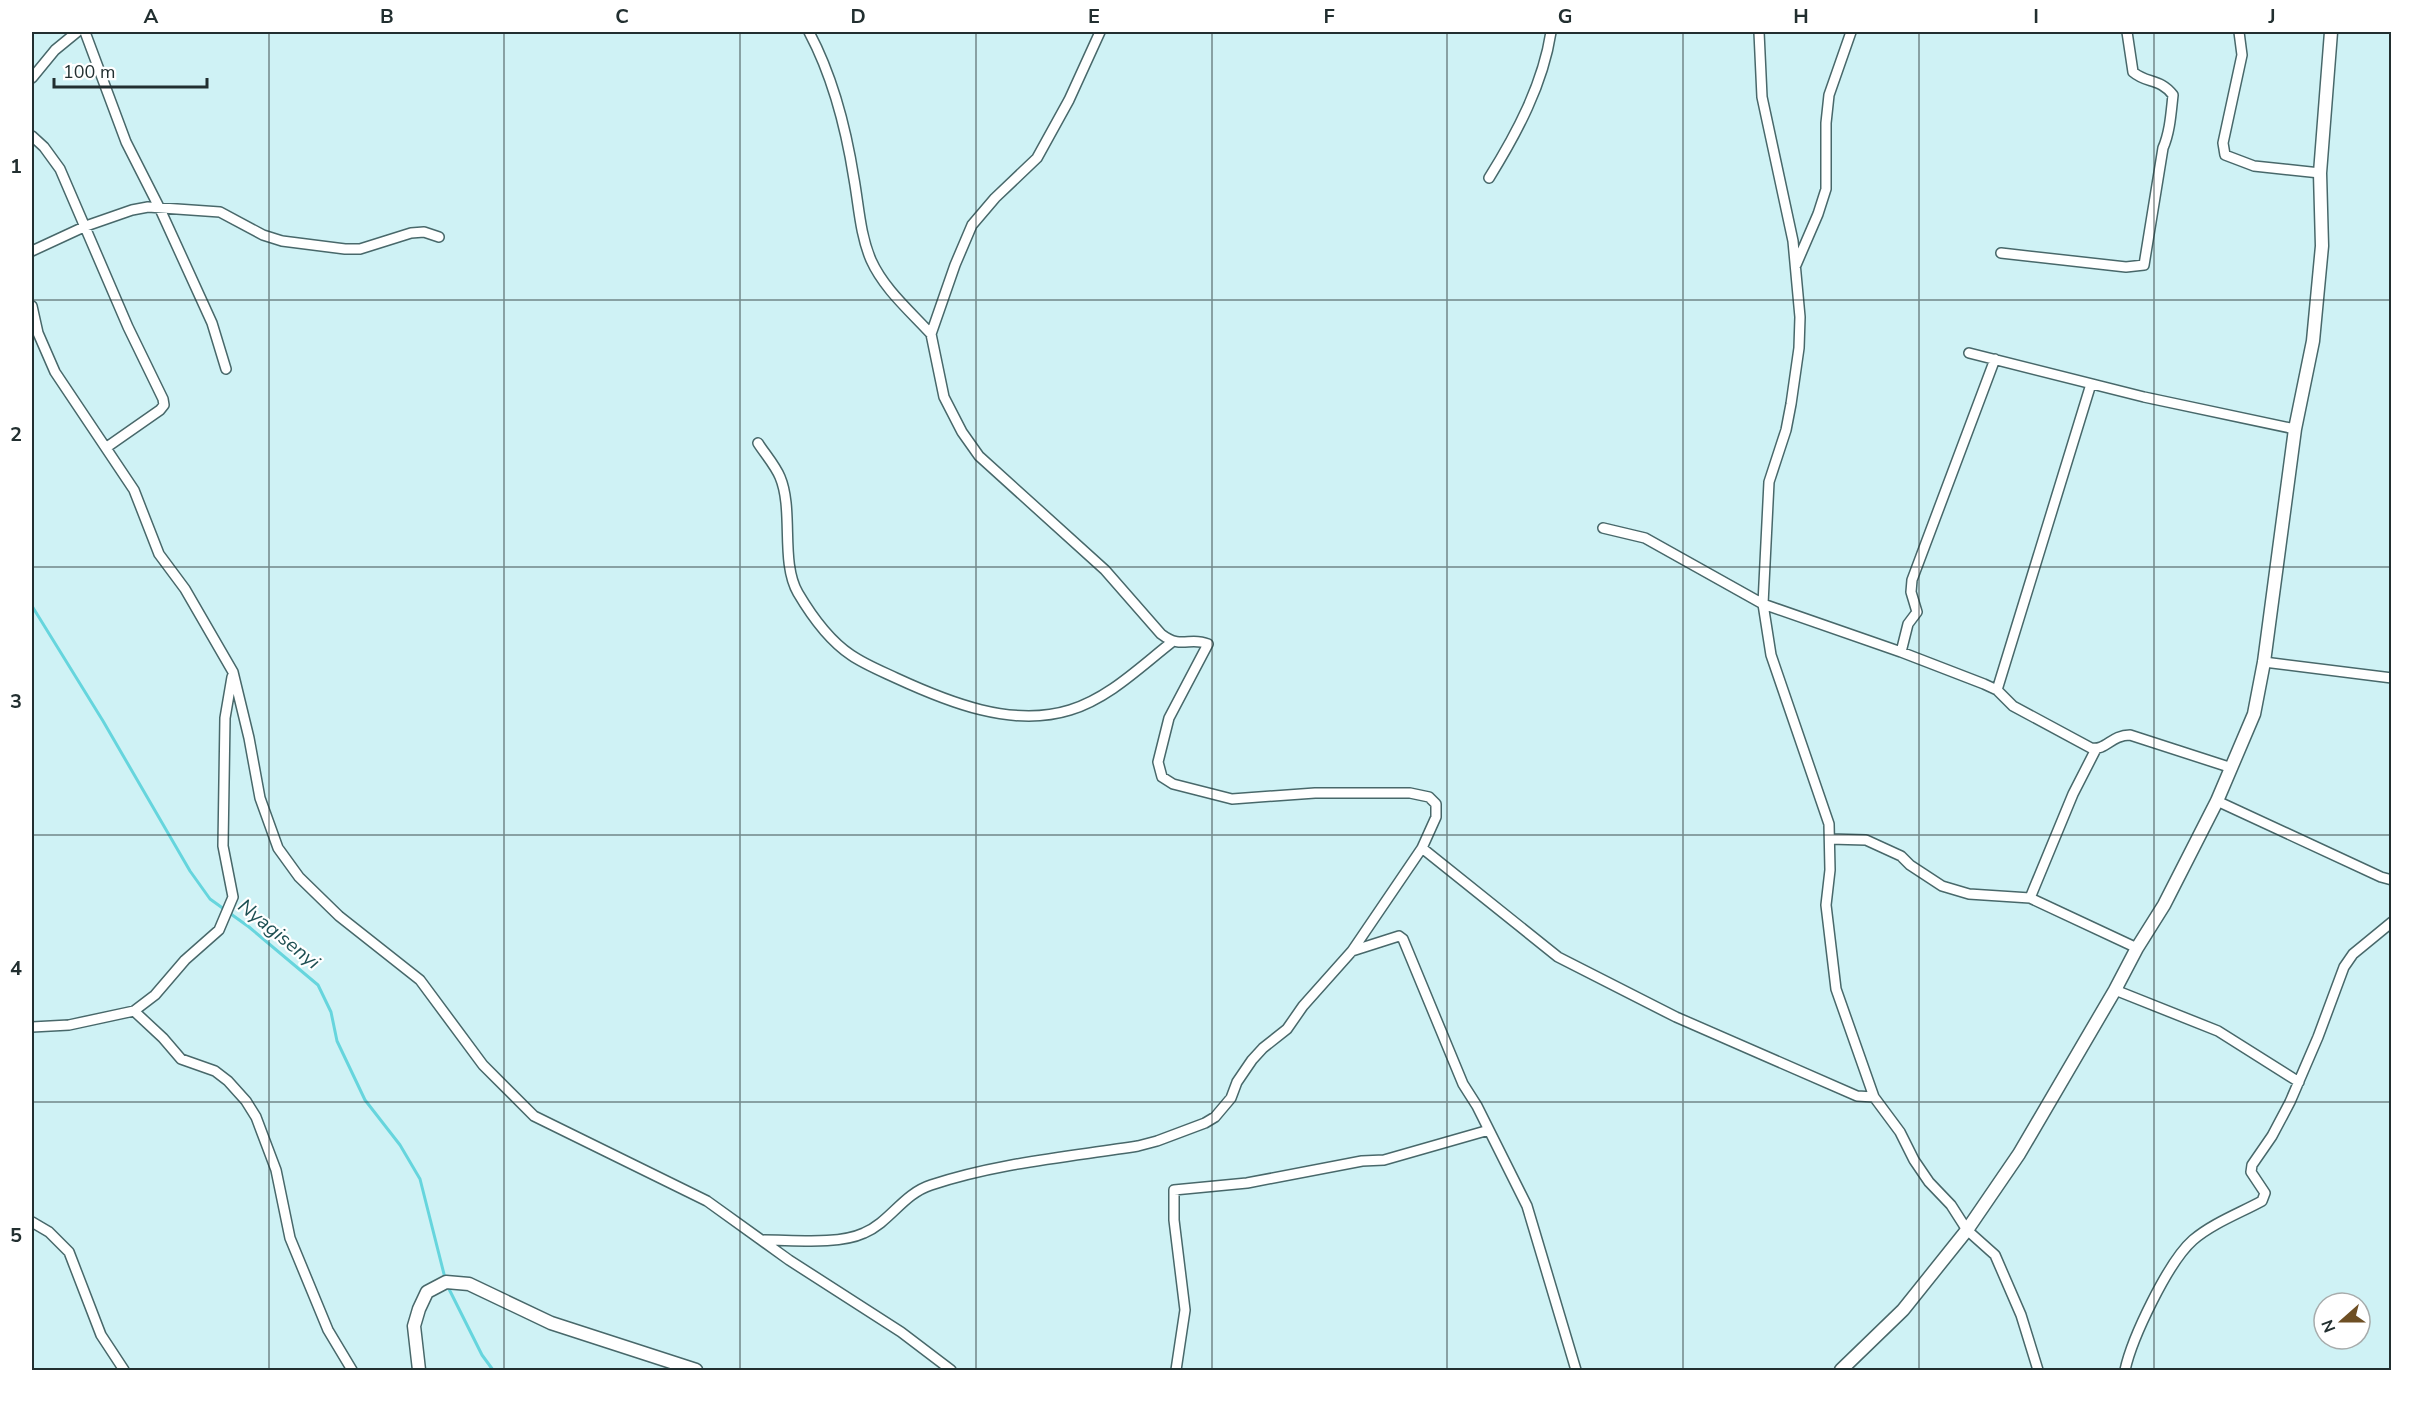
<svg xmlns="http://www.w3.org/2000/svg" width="2423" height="1402" font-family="'Nunito Sans',sans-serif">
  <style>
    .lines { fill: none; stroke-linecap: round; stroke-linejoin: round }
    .stream { stroke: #66d5dd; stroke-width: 3 }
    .minor-casing { stroke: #48686a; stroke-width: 12 }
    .secondary-casing { stroke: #48686a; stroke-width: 15 }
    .minor { stroke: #fff; stroke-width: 9 }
    .secondary { stroke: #fff; stroke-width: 12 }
    .grid { fill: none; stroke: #222f30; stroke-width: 1.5; stroke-opacity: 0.55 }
    .labels { text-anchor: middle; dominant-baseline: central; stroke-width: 4.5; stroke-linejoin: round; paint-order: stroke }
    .water-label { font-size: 20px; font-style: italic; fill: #1d4f52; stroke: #fff }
    .neatline { fill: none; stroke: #222f30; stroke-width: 2 }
    .grid-label { font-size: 20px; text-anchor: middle; font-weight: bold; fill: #222f30 }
  </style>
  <rect width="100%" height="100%" fill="#cff2f5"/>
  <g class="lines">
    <path class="stream" d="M32,606l71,115 87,150 20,28 39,28 69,58 13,27 6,29 28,59 35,45 20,34 25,99
      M448,1287l34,68 11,15"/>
    <defs>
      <path id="minor" d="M85,32l41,110 34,67 52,114 14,46
        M809,32c24,45 37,96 45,147 5,28 6,55 17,81 13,29 39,51 60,74
        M1100,32l-31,68 -32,58 -42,40 -23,27 -17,40 -24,69 13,63 18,35 17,24 126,114 56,64c21,16 28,2 47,10l-39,74 -11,44 4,15 11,7 59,15 83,-6h95l19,4 7,7v13l-14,31 136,109 118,60 181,79 17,1
        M1759,32l3,65 31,144 7,76 -1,31 -8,56 -5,26 -17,52 -6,122 8,51 58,169 1,46 -4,35 10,84 38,108 26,35 14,28 15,22 22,23 16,25 28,25 26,60 17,55
        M2239,32l3,23 -19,88 2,12 29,11 66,7
        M32,78l23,-28 22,-18
        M32,136l12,11 16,22 68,158 35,72 1,6 -4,5 -53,37
        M1489,178c28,-45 54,-94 62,-146
        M32,251l54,-25 46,-16 16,-3 72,5 43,23 19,6 63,8h15l51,-16 13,-1 15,5
        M2001,253l125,14 18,-2 19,-117c7,-16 8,-35 10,-53 -13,-17 -26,-11 -40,-23l-6,-40
        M1796,265l22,-51 8,-25v-66l3,-28 22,-63
        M32,306l6,27 17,39 79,118 25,64 26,35 48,83 16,66 11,60 18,50 21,29 40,39 81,64 63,85 51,51 173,85 82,59 112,72 50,38
        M1969,353l175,44 151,32
        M758,443c7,11 17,22 22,34 14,33 0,85 18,116 13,22 32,48 53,62 13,9 30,16 45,23 52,24 116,50 174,32 39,-12 70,-43 102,-68
        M1603,528l42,10 118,66 138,48 83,32 13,6 16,16 78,42c15,3 20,-13 39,-13l102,33
        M1901,652l7,-28 9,-12 -6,-20 1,-12 83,-221
        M2264,662l128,16
        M1997,690l94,-306
        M2217,801l164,76 11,3
        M1830,839l36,1 35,16 9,9 32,21 27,8 61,4 107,50
        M2030,898l43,-104 23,-45
        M1352,951l70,-103
        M2115,990l103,41 81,51
        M134,1011l29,27 18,21 34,12 13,10 18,20 10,16 20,53 14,68 38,92 24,40
        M32,1027l37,-2 65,-14 21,-16 30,-35 34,-30 14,-33 -10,-51 2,-128 7,-41
        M32,1222l17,10 20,20 32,83 23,35
        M764,1240c30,0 74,5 100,-7 26,-11 39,-39 67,-48 66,-22 137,-28 207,-39l19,-5 48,-18 10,-6 16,-19 6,-16 15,-22 11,-12 24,-19 16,-23 49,-55 47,-15 4,3 60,145 14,22 50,100 49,164
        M1176,1370l9,-60 -11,-90v-30l73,-7 115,-22 22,-1 105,-30
        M2125,1370c7,-32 43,-108 68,-130 20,-17 47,-27 69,-39l3,-8 -14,-21 1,-7 20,-29 18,-34 28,-65 26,-70 9,-13 39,-32"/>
      <path id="secondary" d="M419,1370l-5,-44 5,-17 8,-17 19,-10 23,2 82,39 145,47
        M1841,1370l62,-60 64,-80 52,-76 96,-164 22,-42 27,-43 53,-104 37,-87 10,-52 31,-233 18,-88 9,-95 -2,-73 11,-141"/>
    </defs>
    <use href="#minor" class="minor-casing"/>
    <use href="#secondary" class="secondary-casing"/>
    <use href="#minor" class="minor"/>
    <use href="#secondary" class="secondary"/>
  </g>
  <path class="grid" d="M269,32v1338M504,32v1338M740,32v1338M976,32v1338M1212,32v1338M1447,32v1338M1683,32v1338M1919,32v1338M2154,32v1338M32,300h2360M32,567h2360M32,835h2360M32,1102h2360"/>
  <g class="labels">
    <g class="water-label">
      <text transform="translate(279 934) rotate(39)">Nyagisenyi</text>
    </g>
  </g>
  <rect width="2423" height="1402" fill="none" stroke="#ffffff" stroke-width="66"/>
  <g transform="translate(2342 1321) rotate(249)"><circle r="28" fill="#ffffff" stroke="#a7acac" stroke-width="1.5"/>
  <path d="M0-4.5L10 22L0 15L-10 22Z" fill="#6e4f24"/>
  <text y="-9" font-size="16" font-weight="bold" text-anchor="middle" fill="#222f30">N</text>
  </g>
  <path d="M54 78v9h153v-9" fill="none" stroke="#222f30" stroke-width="3"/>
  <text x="63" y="78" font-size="18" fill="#222f30" stroke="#ffffff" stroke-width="4.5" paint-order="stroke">100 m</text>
  <rect x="33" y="33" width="2357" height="1336" class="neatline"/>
  <g class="grid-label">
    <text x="151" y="23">A</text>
    <text x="387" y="23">B</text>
    <text x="622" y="23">C</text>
    <text x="858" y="23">D</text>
    <text x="1094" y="23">E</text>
    <text x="1329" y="23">F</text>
    <text x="1565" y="23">G</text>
    <text x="1801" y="23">H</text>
    <text x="2036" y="23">I</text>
    <text x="2272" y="23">J</text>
    <text x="16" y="173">1</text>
    <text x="16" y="441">2</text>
    <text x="16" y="708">3</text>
    <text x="16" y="975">4</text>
    <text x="16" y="1242">5</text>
  </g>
</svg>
